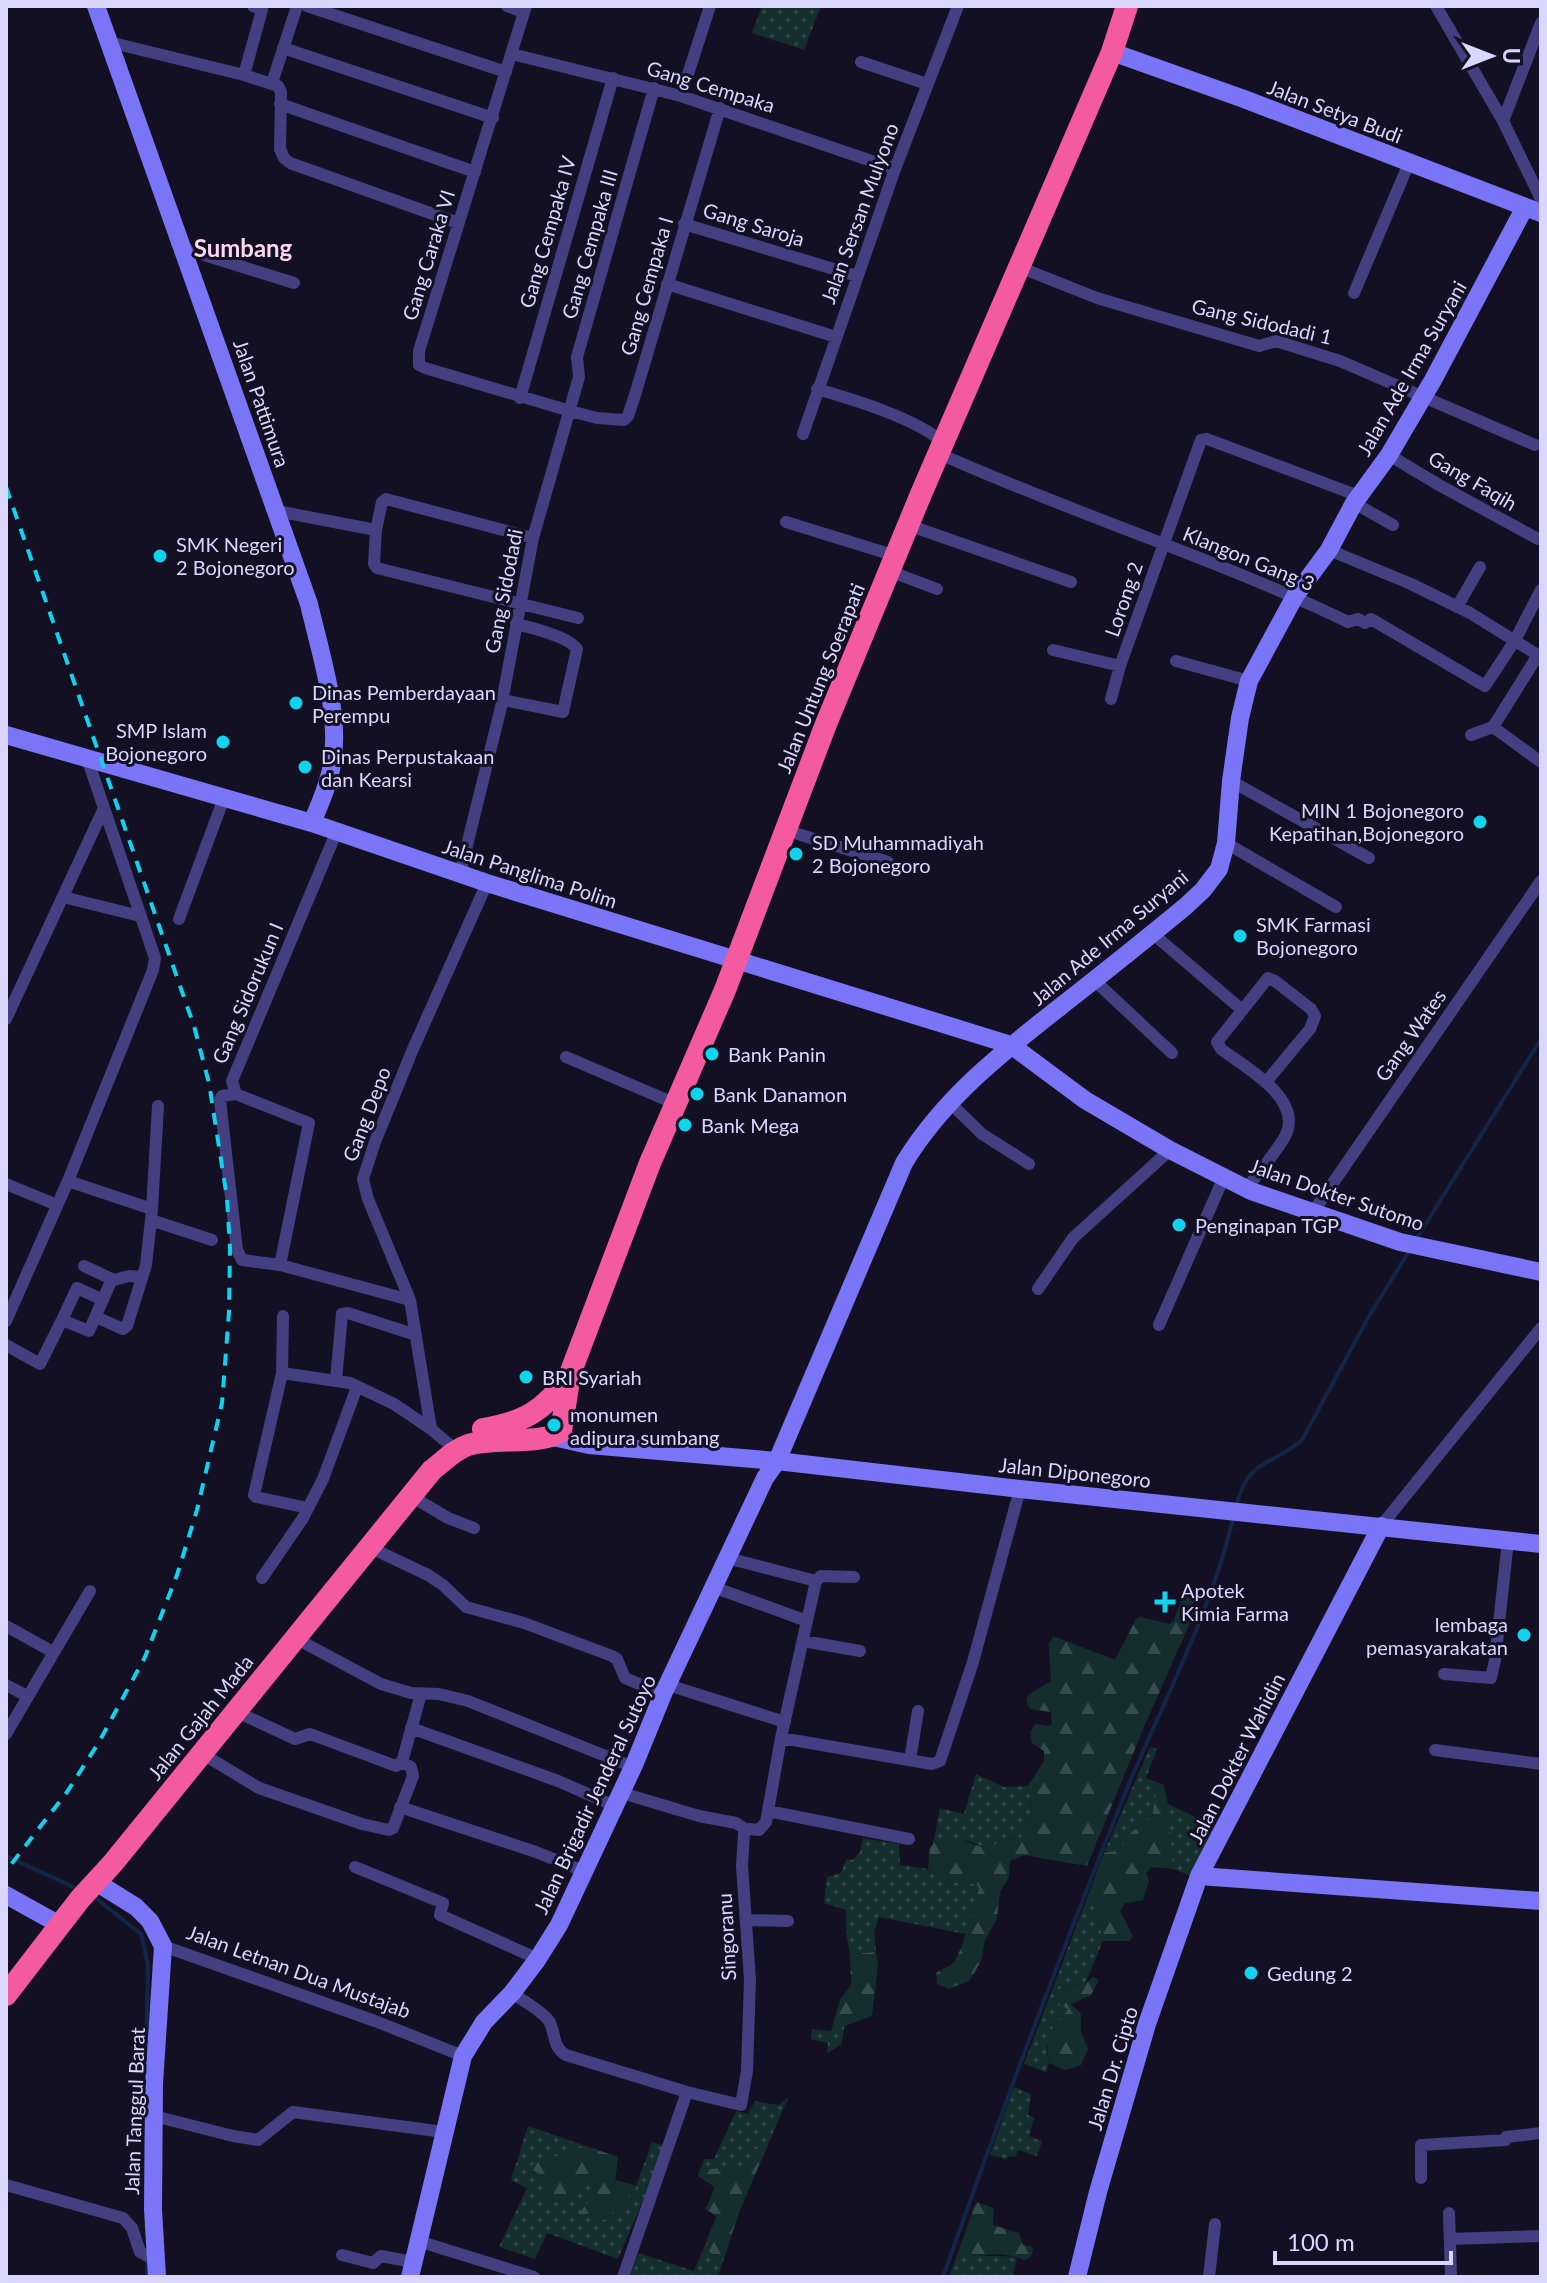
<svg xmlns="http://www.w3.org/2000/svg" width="1547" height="2283" font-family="Lato,sans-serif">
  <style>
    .grass { fill: url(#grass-dots) }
    .forest { fill: url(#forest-firs) }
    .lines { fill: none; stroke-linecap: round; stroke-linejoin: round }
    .stream { stroke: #122547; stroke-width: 4 }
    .street { stroke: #433f80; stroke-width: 12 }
    .secondary { stroke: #7a74f6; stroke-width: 18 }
    .highway { stroke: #f45aa0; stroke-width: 22 }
    .rail { stroke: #10d3ee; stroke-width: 4; stroke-dasharray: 12 10; stroke-linecap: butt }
    .poi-dot { fill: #10d3ee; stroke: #141024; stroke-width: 3 }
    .labels { text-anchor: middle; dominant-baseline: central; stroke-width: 6; stroke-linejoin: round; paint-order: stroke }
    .street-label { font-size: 20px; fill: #dbd6fc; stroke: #141024 }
    .poi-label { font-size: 20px; fill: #dbd6fc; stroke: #141024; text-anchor: start }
    .quarter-label { font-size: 24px; font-weight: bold; fill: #fcd8ee; stroke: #141024 }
  </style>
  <defs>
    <pattern id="grass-dots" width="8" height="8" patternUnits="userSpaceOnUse" patternTransform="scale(2)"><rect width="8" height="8" fill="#142e2d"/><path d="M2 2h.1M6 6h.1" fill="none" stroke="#364c4c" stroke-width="1.8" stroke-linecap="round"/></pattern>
    <pattern id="forest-firs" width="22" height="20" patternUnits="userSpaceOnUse" patternTransform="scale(2)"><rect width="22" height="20" fill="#142e2d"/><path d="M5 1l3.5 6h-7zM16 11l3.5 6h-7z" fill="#364c4c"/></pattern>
  </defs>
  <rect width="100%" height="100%" fill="#141024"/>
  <path class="grass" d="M762,6h59l-17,44 -52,-17z
    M1150,1747l7,2 -11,29 18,7 -7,4 -5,27 -24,19 -8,15 -16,3z
    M976,1774l28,13 24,-1c6,18 5,40 -10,54l-14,-2 -15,11 -20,-8 -36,3 7,-36 24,6z
    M1168,1804l48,23 -24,49 -19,-7z
    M863,1838l36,6 1,21 28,4 12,12 37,3 2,5 -13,45 -87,-17 -5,15 2,20 -26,2 -4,-22v-22l-22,-7 3,-26 14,-4 5,-14 7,1 7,-8z
    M1086,1901l11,8 6,32 -18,43 -25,4 10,22 -24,37 3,16 -3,9 -22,-8z
    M845,2024l-4,21 -14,8 1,-10 -17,-4 1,-10 19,2z
    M1014,2087l17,7 -3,21 6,3 -5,18 13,5 -5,15 -19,-6 -3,7 -6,-1 -3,3 -16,-4z
    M788,2098l-49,114 -21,65h-88l8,-24 56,18 23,-54 -11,-8 9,-22 -17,-11 6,-17h10l22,-48 12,3 7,-13 23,4z
    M528,2126l90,31 -3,23 21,6 16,-44 14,4 -48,113 -71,-26 -12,26 -36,-12 28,-59 -16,-8z
    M960,2247c14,14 38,6 57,11l-5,19h-63z"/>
  <path class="forest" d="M1185,1589l19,2 -60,136 -57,139 -63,-11 -14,6 -1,16 -9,15 -3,26 -12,23 -4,20 -11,19 -21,9 -12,-5 -1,-11 18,-10 8,-17 17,-57 -2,-5 -37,-3 -12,-12 2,-22 14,-12 45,14 15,-11 14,2c15,-14 16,-36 10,-54l16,-25v-10l-12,-8 -2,-11 5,-8 12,2 5,-2 -1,-12 -21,-3 -4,-8 2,-6 23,-14 -2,-37 4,-8 62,24 21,-41 4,-2 30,7 4,-4z
    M1164,1785l5,25 4,59 -22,-2 -5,6 3,8 -6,19 -18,3 -5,8 13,25 -3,5h-27l-6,-32 -11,-8 18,-48 16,-3 8,-15 24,-19 5,-27z
    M876,1952l2,14 -6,50 -41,15 9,-31 11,-15 -1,-31z
    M1093,1977l6,3 -8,15 -20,9 10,10v18l7,17 -7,16 -16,5 -16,-7c-5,-26 1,-36 20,-53l-10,-6 1,-16 25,-4z
    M768,2144l-29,68 -15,46 -9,-1 -7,-7 -1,-11 10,-23 -11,-7 9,-22 -17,-11 2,-6 35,-3 8,7 9,-23z
    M573,2147l24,3 21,7 -3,23 22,6 -13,17 -20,17 -26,-5 21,-27 -4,-5 -11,5 -18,15 -17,-1 -8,-5 5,-20 -15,-8 4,-9 14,-6 11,3 9,-1z
    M976,2202l18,6 -1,17 26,8 4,12 10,2 -1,8 -6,5c-7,-2 -14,-4 -20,-5 -17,-3 -33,5 -46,-8z"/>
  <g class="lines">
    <path class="stream" d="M1415,1241l126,-202
      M1236,1507c11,-49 35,-40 66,-67l66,-122 43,-70
      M6,1856l74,34
      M92,1895l49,39 7,31 -2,101
      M147,2258v19
      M943,2277c57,-162 117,-322 181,-481 38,-93 87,-182 110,-281"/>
    <path class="street" d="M307,6l199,66
      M507,6l17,6
      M526,6l-107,345v14l6,3 145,43 27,7 27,2 4,-4 7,-21 85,-287
      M1436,6l67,115 38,78
      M109,42l135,33 18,-65 -9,-4
      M283,48l210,70
      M512,54l169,42 214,73
      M861,62l66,22
      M244,75l34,11 3,6 -1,57 4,9 6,5 168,60
      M272,83l25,-77
      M681,96l29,-90
      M280,104l195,68
      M1503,121l38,-98
      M684,224l173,52
      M185,249l109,34
      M1019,267l78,31 162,48 17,-5 64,20 195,84
      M667,284l169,53
      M1354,293l55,-130
      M817,389c38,11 98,29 127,54
      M520,398l93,-320
      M803,434l92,-265 63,-163
      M940,454c134,60 275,104 408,168l10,-3 7,4 6,-4 114,67 29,-44 27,-52
      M1389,455l50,30 99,54
      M1354,503l39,22
      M277,511l99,19 -2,34 3,4 201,50
      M786,522l110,34
      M908,525l163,57
      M376,530l6,-28 4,-3 147,39
      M1329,550l82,34 59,29 71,44
      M889,571l48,18
      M1457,607l23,-40
      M1053,650l67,16 81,-226 6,-1 152,57
      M1538,655l-45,72 48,35
      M1176,661l73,20
      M1111,699l9,-33
      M503,700l60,12 14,-63c-9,-13 -45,-21 -61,-25
      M1471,735l22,-8
      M1231,781l138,77
      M785,830l103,32
      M1226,843l110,64
      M460,874l41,-167 32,-169 46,-161 -2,-20 77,-269
      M63,897l77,19
      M179,919l45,-121
      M1152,933l89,76
      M1094,980l78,73
      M6,1019l98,-211 -17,-50
      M566,1057l110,47
      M236,1094l-14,2 -2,4 17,150 5,10 38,5 130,35
      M949,1102l33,32 47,30
      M68,1181l84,28 -1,11 61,20
      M6,1184l51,21
      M1247,1188c10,-14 35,-42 40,-56 13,-36 -44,-66 -66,-83l-4,-7 51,-64 7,3 36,28 4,7 -5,13 -44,53
      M152,1209l6,-103
      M1313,1212l228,-331
      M280,1265l29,-142 -73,-29 -4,-13 104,-248
      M84,1266l30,14 15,-4 13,1
      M1038,1289l35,-51 97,-88
      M283,1316l-1,57 -28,122 2,2 52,11
      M96,1317l27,12 4,-3 19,-61 5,-45
      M62,1320l15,-32 26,12
      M6,1321l62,-140 85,-211 2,-12 -51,-150
      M1159,1325l65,-148
      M6,1345l34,19 22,-44 27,11 23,-52
      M282,1373l68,10 44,21 37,25
      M336,1380l6,-66 6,-1 68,22
      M456,1450l-25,-21 -21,-129 -42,-101 -5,-20 12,-37 38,-93 74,-166
      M411,1496l37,22 26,10
      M1381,1526l160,-198
      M369,1547l59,28 15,10 23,22 58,16 88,33 5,3 8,19 38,16
      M727,1558l89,23 -9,40
      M262,1578l41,-60 20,-39 34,-92
      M816,1581l5,-5 33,1
      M6,1626l47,26
      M295,1638l86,46 30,9 28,1 29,7 165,66
      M803,1641l57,10
      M1444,1674l47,4 4,-18 13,-119
      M6,1685l21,11
      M668,1685l117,37
      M235,1711l60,28 15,-5 86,32 6,-4
      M411,1728l147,53 57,25
      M6,1734l84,-143
      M781,1738l151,26 8,-3 33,-99 47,-173
      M1435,1750l106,14
      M201,1753l58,35 103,36 27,6 4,-2 20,-52 -2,-9 -9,-5 19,-68
      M910,1760l8,-49
      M622,1793l77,23 37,7 9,6
      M400,1807l136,45 50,20
      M768,1811l141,28
      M355,1867l88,36 -3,12 98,44
      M747,1920l41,1
      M163,1946l212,75 88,35
      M512,1993c11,8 29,17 37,28 7,12 3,26 17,34l121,37 54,13 6,-34 3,-91 -8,-114 2,-33 5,-4 10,1 7,-8 15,-84 26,-117 -94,-34
      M154,2116l79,20 25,4 35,-28 151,20
      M1421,2178v-33l85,-5v-3l35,-4
      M6,2185l117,33 9,10 8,24 17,9
      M1449,2213l2,64
      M1450,2239l91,-3
      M418,2241l116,36
      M342,2255l31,8 8,-7 32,6
      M623,2277l64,-185
      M1209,2277l6,-53"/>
    <path class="secondary" d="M96,6l213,598c11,48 32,111 23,160 -3,20 -12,39 -20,59
      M1112,52l132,47 297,114
      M6,735l306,88 175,60 524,162 74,55 85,50 81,41 149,51 141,30
      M553,1437l36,8 188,16 243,28 521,55
      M1199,1876l342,25
      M96,1882l40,25 14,14 13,25 -9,138 -1,125 4,68
      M6,1895l54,30
      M410,2277l53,-221 21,-34 28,-29 25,-33 22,-35 75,-160 29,-71 102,-216 12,-17 127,-298c40,-66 101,-113 161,-160 41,-32 81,-64 121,-97l17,-16 16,-21 7,-26 5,-62 9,-63 9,-37 46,-85 34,-46 25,-47 35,-48 44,-75 92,-173
      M1077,2277l21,-85 49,-168 52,-148 182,-350"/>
    <path class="highway" d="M483,1429c42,-7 61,-18 86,-53
      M6,1995l74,-96 33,-36 319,-393c12,-9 22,-20 36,-25 24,-8 77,0 93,-14l9,-57 80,-211 75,-173 101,-266 95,-230 191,-442 15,-46"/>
    <path class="rail" d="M6,487l188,539 15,57 18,115 3,50 -1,64 -7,91 -25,107 -20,65 -32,82 -46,85 -32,50 -61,79"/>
  </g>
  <g class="poi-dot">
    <circle cx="160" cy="556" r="8"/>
    <circle cx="296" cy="703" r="8"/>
    <circle cx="223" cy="742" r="8"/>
    <circle cx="305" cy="767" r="8"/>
    <circle cx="1480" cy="822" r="8"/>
    <circle cx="796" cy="854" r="8"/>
    <circle cx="1240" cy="936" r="8"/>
    <circle cx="712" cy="1054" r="8"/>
    <circle cx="697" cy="1094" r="8"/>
    <circle cx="685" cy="1125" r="8"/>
    <circle cx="1179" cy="1225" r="8"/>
    <circle cx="526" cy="1377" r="8"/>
    <circle cx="554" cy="1425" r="8"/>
    <path d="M1161 1590h8v8h8v8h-8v8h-8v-8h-8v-8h8z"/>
    <circle cx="1524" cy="1635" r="8"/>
    <circle cx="1251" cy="1973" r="8"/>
  </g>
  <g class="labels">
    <g class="street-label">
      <text transform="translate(711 86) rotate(17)">Gang Cempaka</text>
      <text transform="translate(1335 111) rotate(21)">Jalan Setya Budi</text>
      <text transform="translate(859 213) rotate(-70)">Jalan Sersan Mulyono</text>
      <text transform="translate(754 224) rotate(17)">Gang Saroja</text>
      <text transform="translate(547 232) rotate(-74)">Gang Cempaka IV</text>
      <text transform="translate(589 244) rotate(-74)">Gang Cempaka III</text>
      <text transform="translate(428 255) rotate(-73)">Gang Caraka VI</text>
      <text transform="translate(646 286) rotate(-74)">Gang Cempaka I</text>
      <text transform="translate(1262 321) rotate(13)">Gang Sidodadi 1</text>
      <text transform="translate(1411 368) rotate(-60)">Jalan Ade Irma Suryani</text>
      <text transform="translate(262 403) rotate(71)">Jalan Pattimura</text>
      <text transform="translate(1473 480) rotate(30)">Gang Faqih</text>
      <text transform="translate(1249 558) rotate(22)">Klangon Gang 3</text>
      <text transform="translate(503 591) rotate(-79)">Gang Sidodadi</text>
      <text transform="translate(1123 599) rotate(-71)">Lorong 2</text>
      <text transform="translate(820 678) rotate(-68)">Jalan Untung Soerapati</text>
      <text transform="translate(530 873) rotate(18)">Jalan Panglima Polim</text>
      <text transform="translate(1109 937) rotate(-40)">Jalan Ade Irma Suryani</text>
      <text transform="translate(247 993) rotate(-67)">Gang Sidorukun I</text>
      <text transform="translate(1410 1035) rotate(-55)">Gang Wates</text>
      <text transform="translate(366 1114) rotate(-69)">Gang Depo</text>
      <text transform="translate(1337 1194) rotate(19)">Jalan Dokter Sutomo</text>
      <text transform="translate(1075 1472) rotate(6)">Jalan Diponegoro</text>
      <text transform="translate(200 1717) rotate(-51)">Jalan Gajah Mada</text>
      <text transform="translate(1236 1758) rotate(-63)">Jalan Dokter Wahidin</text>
      <text transform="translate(594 1794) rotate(-65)">Jalan Brigadir Jenderal Sutoyo</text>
      <text transform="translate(726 1937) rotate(-93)">Singoranu</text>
      <text transform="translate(299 1971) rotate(20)">Jalan Letnan Dua Mustajab</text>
      <text transform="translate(1112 2068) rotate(-73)">Jalan Dr. Cipto</text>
      <text transform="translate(134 2111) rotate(-88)">Jalan Tanggul Barat</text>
    </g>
    <g class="poi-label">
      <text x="176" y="544">SMK Negeri<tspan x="176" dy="23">2 Bojonegoro</tspan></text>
      <text x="312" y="692">Dinas Pemberdayaan<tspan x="312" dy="23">Perempu</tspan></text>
      <text x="207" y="730" text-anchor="end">SMP Islam<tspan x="207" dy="23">Bojonegoro</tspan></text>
      <text x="321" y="756">Dinas Perpustakaan<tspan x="321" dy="23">dan Kearsi</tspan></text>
      <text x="1464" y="810" text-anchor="end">MIN 1 Bojonegoro<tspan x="1464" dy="23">Kepatihan,Bojonegoro</tspan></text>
      <text x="812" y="842">SD Muhammadiyah<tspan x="812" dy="23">2 Bojonegoro</tspan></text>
      <text x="1256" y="924">SMK Farmasi<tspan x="1256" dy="23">Bojonegoro</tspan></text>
      <text x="728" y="1054">Bank Panin</text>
      <text x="713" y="1094">Bank Danamon</text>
      <text x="701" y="1125">Bank Mega</text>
      <text x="1195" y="1225">Penginapan TGP</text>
      <text x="542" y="1377">BRI Syariah</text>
      <text x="570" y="1414">monumen<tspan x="570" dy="23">adipura sumbang</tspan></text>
      <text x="1181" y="1590">Apotek<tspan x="1181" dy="23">Kimia Farma</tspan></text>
      <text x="1508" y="1624" text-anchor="end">lembaga<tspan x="1508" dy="23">pemasyarakatan</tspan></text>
      <text x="1267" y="1973">Gedung 2</text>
    </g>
    <g class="quarter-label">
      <text x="243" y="247">Sumbang</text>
    </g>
  </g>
  <rect width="1547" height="2283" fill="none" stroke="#dbd6fc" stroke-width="16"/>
  <g transform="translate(1491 56) rotate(90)" stroke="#141024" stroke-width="6" paint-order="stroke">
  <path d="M0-6L14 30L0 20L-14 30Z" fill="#dbd6fc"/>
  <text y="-12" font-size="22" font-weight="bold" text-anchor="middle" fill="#dbd6fc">U</text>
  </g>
  <path d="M1275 2251v12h176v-12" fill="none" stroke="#dbd6fc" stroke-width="4"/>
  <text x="1287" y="2251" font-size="24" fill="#dbd6fc" stroke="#141024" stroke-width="6" paint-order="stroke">100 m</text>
</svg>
